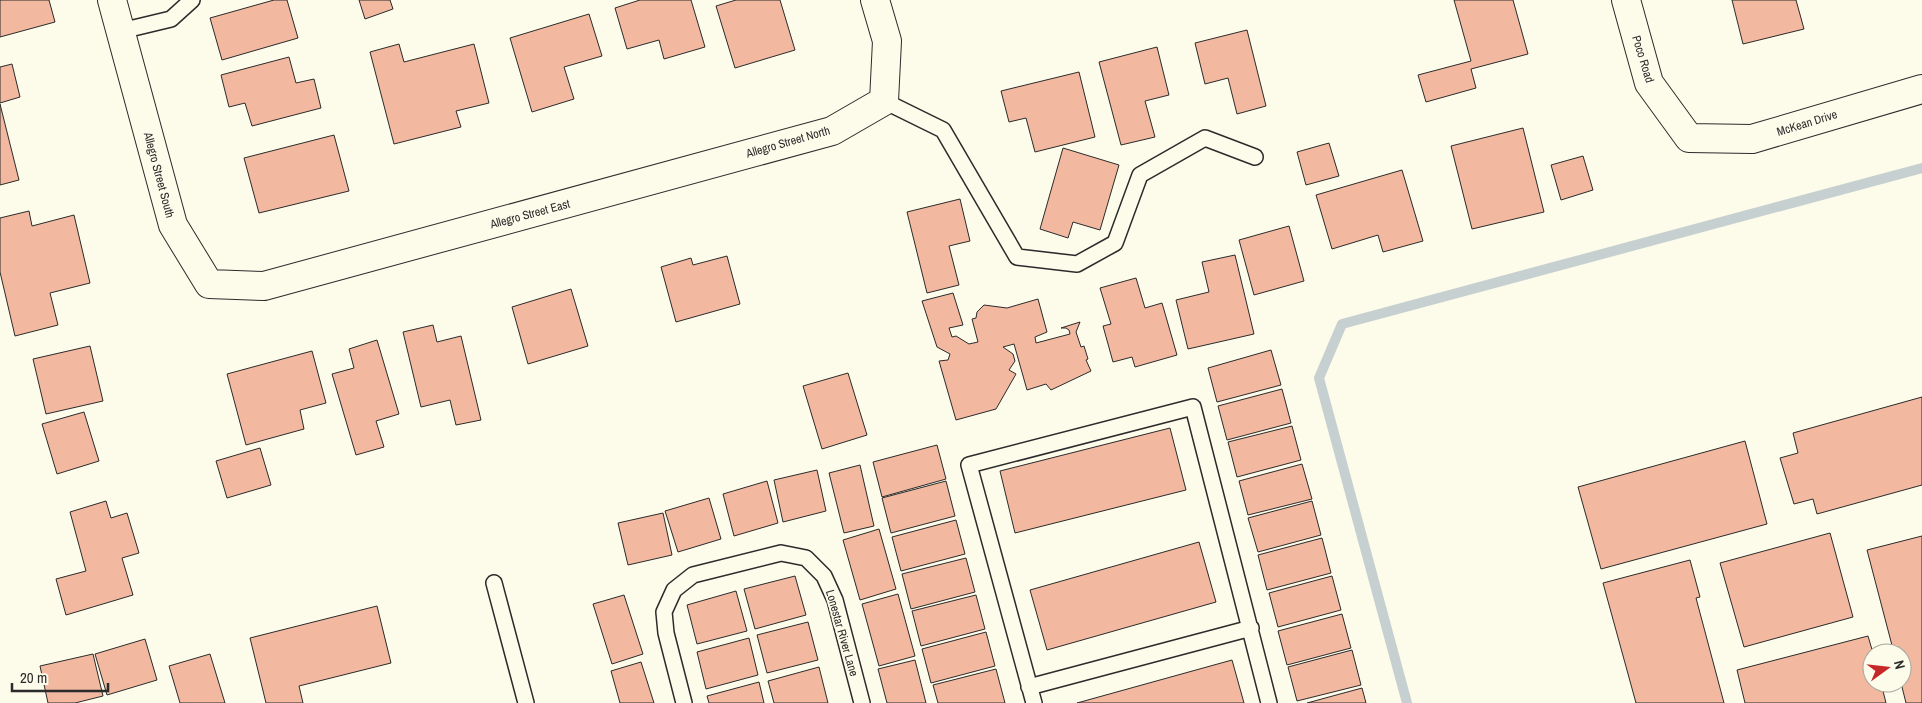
<svg xmlns="http://www.w3.org/2000/svg" width="1922" height="703" font-family="'Archivo Narrow',sans-serif">
  <style>
    .lines { fill: none; stroke-linecap: round; stroke-linejoin: round }
    .stream { stroke: #c7d0d0; stroke-width: 10 }
    .building { fill: #f2b8a0; stroke: #2b2b2b }
    .service-casing { stroke: #2b2b2b; stroke-width: 18 }
    .minor-casing { stroke: #2b2b2b; stroke-width: 30 }
    .service { stroke: #fdfbea; stroke-width: 15 }
    .minor { stroke: #fdfbea; stroke-width: 28 }
    .labels { text-anchor: middle; dominant-baseline: central; stroke-width: 4; stroke-linejoin: round; paint-order: stroke }
    .street-label { font-size: 12px; fill: #2b2b2b; stroke: #fdfbea }
  </style>
  <rect width="100%" height="100%" fill="#fdfbea"/>
  <g class="lines">
    <path class="stream" d="M1407,703l-88,-325 23,-54 580,-156"/>
  </g>
  <path class="building" d="M0,0h49l6,22 -55,15z
    M274,0h13l11,38 -76,22 -12,-42z
    M359,0h31l3,9 -28,10z
    M640,0h51l14,47 -41,12 -5,-19 -32,9 -12,-41z
    M736,0h44l15,50 -60,18 -19,-62z
    M1454,0h59l15,54 -57,15 5,19 -50,14 -8,-27 53,-14z
    M1732,0h64l8,29 -61,15z
    M589,14l13,42 -38,11 10,32 -42,13 -22,-74z
    M1247,30l19,76 -29,8 -9,-36 -23,6 -10,-41z
    M399,44l5,18 70,-18 15,59 -33,8 5,16 -67,17 -24,-92z
    M1157,47l12,48 -24,6 10,36 -34,8 -22,-83z
    M289,57l7,26 18,-4 7,29 -69,18 -7,-23 -16,4 -8,-32z
    M12,64l8,33 -20,6v-36z
    M1079,72l16,65 -60,15 -9,-34 -17,4 -8,-31z
    M0,104l19,76 -19,5z
    M1523,128l21,84 -72,17 -21,-83z
    M334,135l15,56 -90,22 -15,-55z
    M1329,143l10,33 -33,9 -9,-33z
    M1063,148l56,17 -19,65 -27,-8 -5,16 -28,-9z
    M1583,156l10,34 -32,10 -10,-35z
    M1402,170l21,71 -40,11 -5,-17 -46,14 -16,-54z
    M960,199l10,42 -21,5 10,39 -32,8 -20,-81z
    M29,211l3,15 42,-11 16,68 -40,10 8,32 -43,11 -15,-64v-54z
    M1289,226l15,55 -50,14 -15,-55z
    M1235,255l19,79 -66,15 -12,-49 33,-8 -7,-30z
    M727,256l13,48 -64,18 -15,-55 30,-9 2,7z
    M1136,278l9,30 17,-5 15,52 -42,12 -3,-10 -19,5 -10,-36 8,-2 -11,-36z
    M571,289l17,57 -60,18 -16,-57z
    M953,293l10,32 -14,3 3,9 4,-1 13,8 9,-2 -6,-23 4,-1 1,-6 7,-7 23,3 31,-9 9,33 -12,5 1,6 34,-9 -1,-4 -3,-2h-5l19,-6 -4,10 5,15 3,-1 4,13 -2,1 5,11 -40,19 -5,-6 -19,6 -13,-46 -11,3 10,7 2,7 -6,9 7,4 -20,35 -40,11 -17,-59 9,-1 2,-6 -13,-7 -15,-46z
    M433,325l4,17 24,-6 20,84 -25,5 -6,-25 -29,7 -18,-75z
    M377,340l22,74 -23,7 8,26 -28,8 -24,-81 22,-6 -5,-19z
    M90,346l13,55 -57,13 -13,-55z
    M1271,350l10,35 -64,17 -9,-34z
    M312,351l14,52 -26,7 4,19 -58,16 -19,-71z
    M848,373l19,62 -45,14 -19,-63z
    M1282,389l9,34 -64,17 -9,-34z
    M1922,397v88l-105,29 -4,-15 -19,5 -14,-46 18,-5 -5,-20z
    M84,412l15,49 -42,13 -15,-50z
    M1292,426l9,34 -64,17 -9,-35z
    M1170,428l16,62 -171,43 -15,-62z
    M1745,441l22,83 -166,45 -23,-82z
    M937,445l9,34 -64,18 -9,-35z
    M260,448l11,37 -44,13 -11,-37z
    M1302,464l10,35 -64,16 -9,-34z
    M860,465l14,61 -30,7 -15,-60z
    M817,470l9,41 -43,11 -9,-42z
    M767,481l11,42 -44,13 -11,-42z
    M946,481l9,35 -64,17 -9,-35z
    M709,498l12,41 -43,13 -13,-41z
    M106,501l5,17 16,-5 12,40 -17,5 11,37 -67,20 -10,-36 30,-8 -16,-59z
    M1312,501l9,34 -63,17 -10,-34z
    M663,513l9,42 -44,10 -10,-42z
    M956,520l9,34 -64,17 -9,-34z
    M879,529l17,60 -36,11 -17,-60z
    M1830,533l23,84 -109,30 -24,-84z
    M1922,536v167h-16l-5,-20 1,-30h-8l-27,-103z
    M1322,538l9,35 -64,17 -9,-35z
    M1199,542l17,60 -169,48 -17,-60z
    M966,558l9,34 -64,17 -9,-35z
    M1690,560l10,37 -4,1 28,105h-88l-33,-120z
    M795,576l11,39 -51,14 -11,-40z
    M1332,576l9,34 -63,17 -9,-34z
    M736,591l11,40 -50,13 -10,-39z
    M898,594l17,62 -36,10 -17,-62z
    M624,595l19,59 -31,10 -19,-60z
    M976,595l9,34 -64,17 -9,-35z
    M377,606l14,57 -92,23 4,17h-37l-16,-65z
    M1342,614l9,34 -64,17 -9,-34z
    M808,622l10,38 -51,13 -10,-38z
    M986,632l9,34 -64,17 -9,-34z
    M1868,636l5,17 -1,30h9l5,20h-141l-8,-33z
    M749,638l9,37 -52,14 -9,-37z
    M145,639l12,41 -50,15 -12,-41z
    M1352,650l9,35 -64,16 -9,-34z
    M93,654l10,42 -28,7h-27l-8,-37z
    M210,654l15,49h-45l-11,-37z
    M915,660l11,43h-39l-9,-34z
    M1232,660l12,43h-167z
    M641,662l13,41h-34l-9,-32z
    M819,667l9,36h-54l-6,-22z
    M996,669l9,34h-67l-5,-18z
    M759,682l5,21h-55l-2,-7z
    M1362,688l4,15h-59z"/>
  <g class="lines">
    <defs>
      <path id="service" d="M121,31l50,-12 21,-19
        M884,101l59,29 74,127 60,7 38,-21 25,-68 65,-37 50,19
        M494,583l32,120
        M1029,687l222,-59
        M684,703l-18,-70 -2,-21 10,-22 19,-15 88,-22 25,5 18,18 11,24 27,103
        M1034,703l-65,-238 224,-58 76,296"/>
      <path id="minor" d="M112,0l61,225 36,59 55,2 568,-155 52,-30 3,-60 -12,-41
        M1626,0l23,83 40,55 63,1 170,-50"/>
    </defs>
    <use href="#service" class="service-casing"/>
    <use href="#minor" class="minor-casing"/>
    <use href="#service" class="service"/>
    <use href="#minor" class="minor"/>
  </g>
  <g class="labels">
    <g class="street-label">
      <text transform="translate(1643 59) rotate(73)">Poco Road</text>
      <text transform="translate(1807 123) rotate(-17)">McKean Drive</text>
      <text transform="translate(788 142) rotate(-16)">Allegro Street North</text>
      <text transform="translate(159 175) rotate(75)">Allegro Street South</text>
      <text transform="translate(530 214) rotate(-15)">Allegro Street East</text>
      <text transform="translate(842 633) rotate(74)">Lonestar River Lane</text>
    </g>
  </g>
  <g transform="translate(1887 668) rotate(75)"><circle r="24" fill="#fdfbea" stroke="#a9a89e"/>
  <path d="M0-4L9 19L0 12L-9 19Z" fill="#c62828"/>
  <text y="-8" font-size="14" font-weight="bold" text-anchor="middle" fill="#2b2b2b">N</text>
  </g>
  <path d="M12 683v8h96v-8" fill="none" stroke="#2b2b2b" stroke-width="2.5"/>
  <text x="20" y="683" font-size="15" fill="#2b2b2b" stroke="#fdfbea" stroke-width="4" paint-order="stroke">20 m</text>
</svg>
